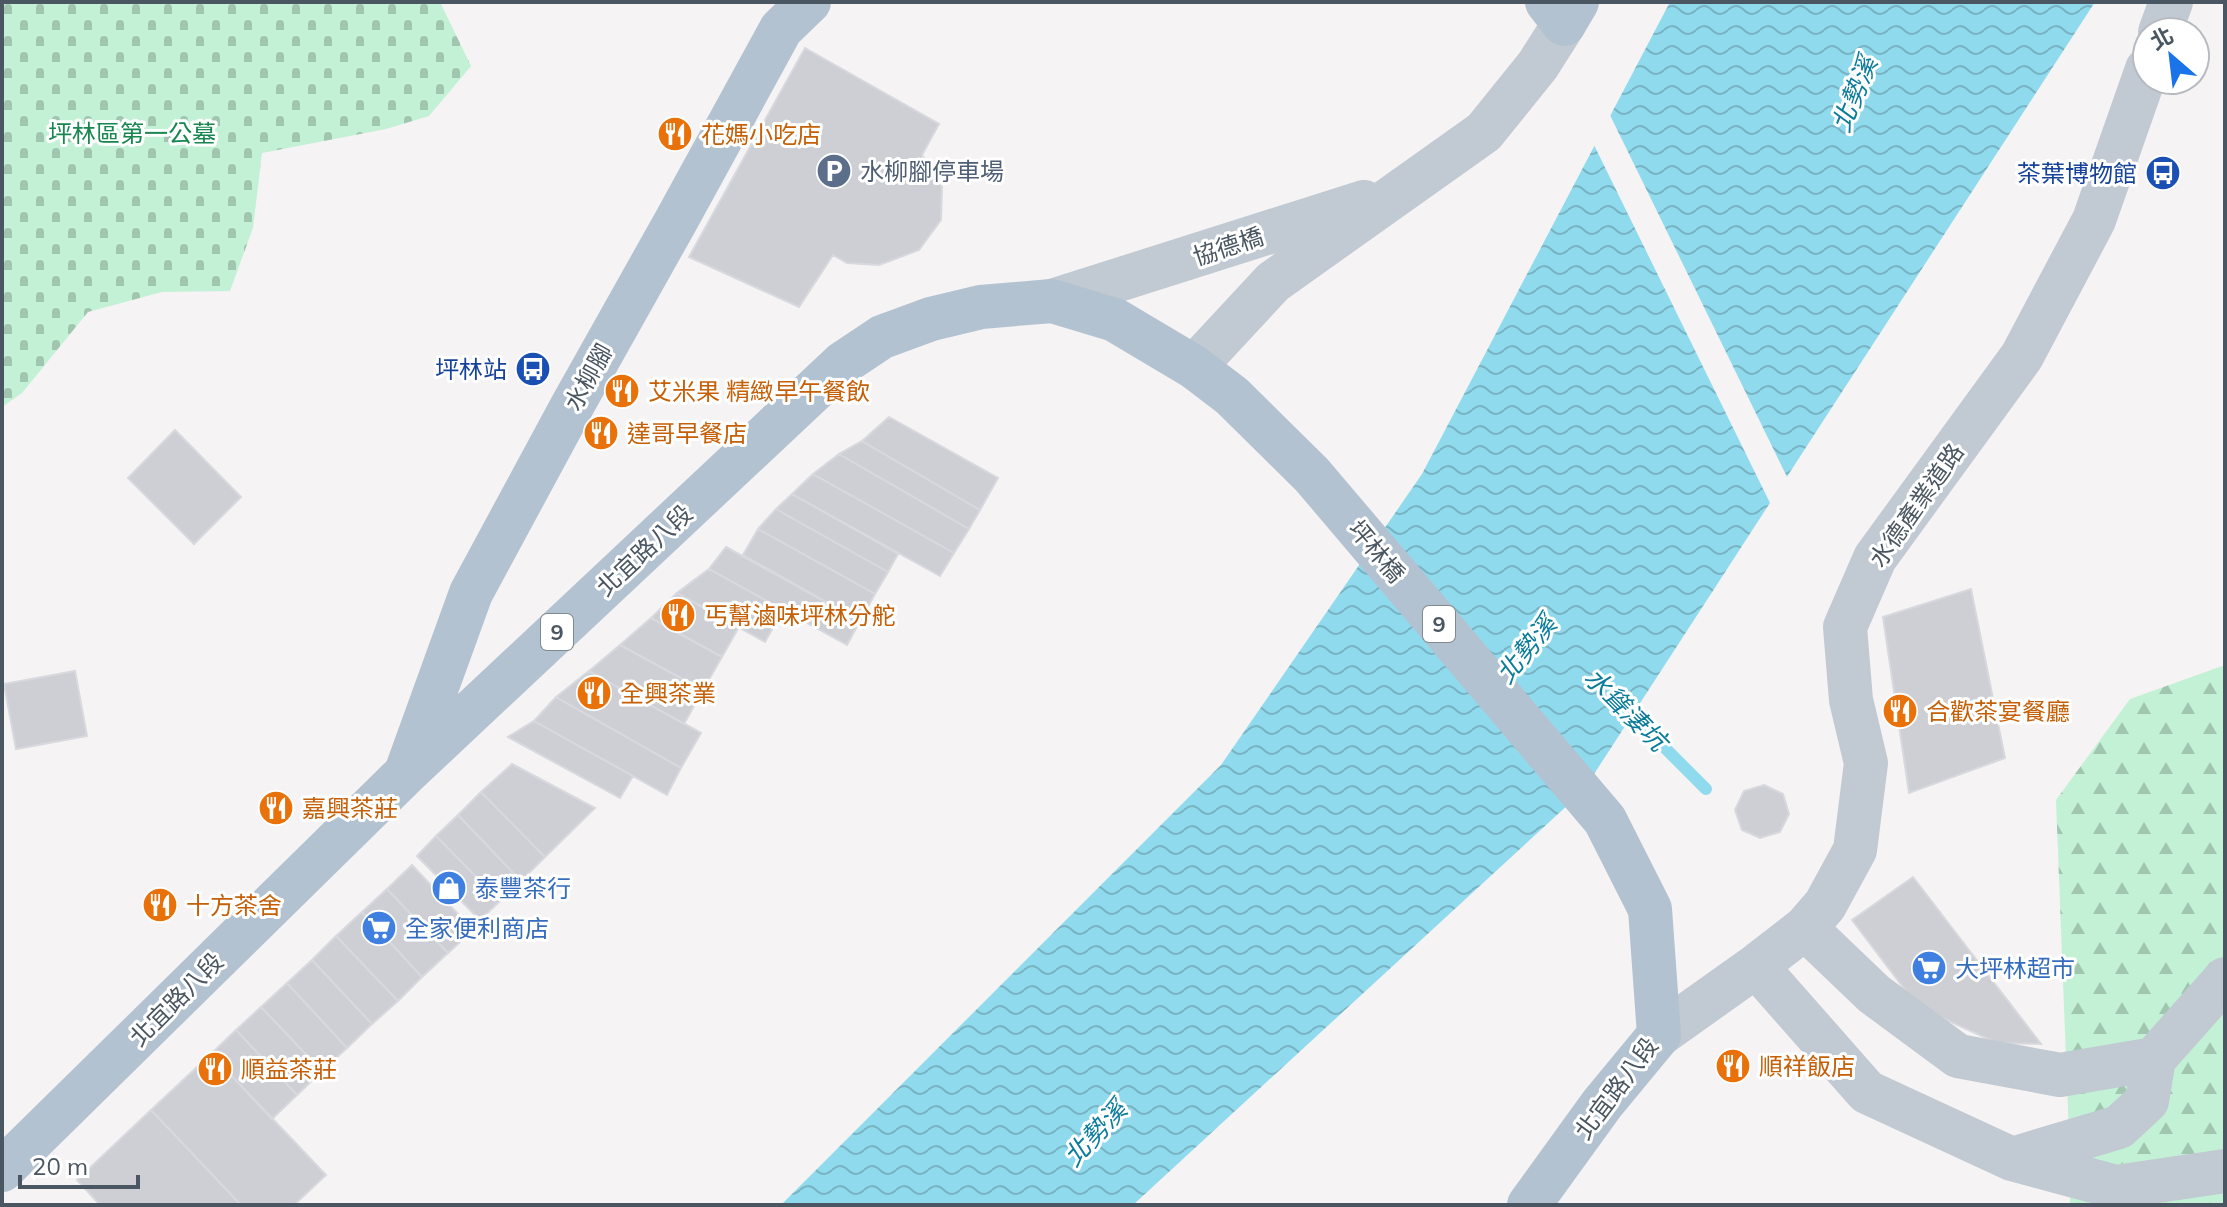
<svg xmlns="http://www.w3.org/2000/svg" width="2227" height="1207" font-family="Mulish,'Noto Sans TC',sans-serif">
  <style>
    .forest { fill: url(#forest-firs) }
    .cemetery { fill: url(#cemetery-stones) }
    .water { fill: url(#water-waves) }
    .pier { fill: #f5f3f3 }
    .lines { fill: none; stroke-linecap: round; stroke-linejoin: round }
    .stream { stroke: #90daee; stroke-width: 12 }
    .building { fill: #cdcfd5; stroke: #d7d9de; stroke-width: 2 }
    .minor { stroke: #c1cad2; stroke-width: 44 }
    .major { stroke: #b3c2d1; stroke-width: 44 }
    .labels { text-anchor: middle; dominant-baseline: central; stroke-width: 6; stroke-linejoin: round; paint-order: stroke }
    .shield { fill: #fff; stroke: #808990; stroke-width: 2 }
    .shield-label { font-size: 22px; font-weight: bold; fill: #4a5661 }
    .park-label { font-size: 24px; fill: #17864f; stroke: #fff }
    .food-label { font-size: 24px; fill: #c56008; stroke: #fff; text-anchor: start }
    .service-label { font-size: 24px; fill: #4e5e75; stroke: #fff; text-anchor: start }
    .transit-label { font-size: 24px; fill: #164399; stroke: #fff; text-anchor: end }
    .street-label { font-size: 24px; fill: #4a5661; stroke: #fff }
    .shop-label { font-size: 24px; fill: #366cbe; stroke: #fff; text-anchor: start }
    .water-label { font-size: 26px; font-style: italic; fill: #0c7c9b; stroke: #fff }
  </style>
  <defs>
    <pattern id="forest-firs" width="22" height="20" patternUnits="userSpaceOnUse" patternTransform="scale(2)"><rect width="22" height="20" fill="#c3f1d5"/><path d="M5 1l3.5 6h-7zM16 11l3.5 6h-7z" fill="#a0c6b0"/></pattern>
    <pattern id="cemetery-stones" width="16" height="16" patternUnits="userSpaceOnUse" patternTransform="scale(2)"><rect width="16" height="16" fill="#c3f1d5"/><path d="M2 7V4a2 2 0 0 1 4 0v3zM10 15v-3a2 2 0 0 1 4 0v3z" fill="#a0c6b0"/></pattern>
    <pattern id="water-waves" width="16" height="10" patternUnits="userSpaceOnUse" patternTransform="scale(2)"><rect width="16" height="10" fill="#90daee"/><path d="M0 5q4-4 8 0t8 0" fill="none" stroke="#78b4c4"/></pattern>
  </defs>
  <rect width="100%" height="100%" fill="#f5f3f3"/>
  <path class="forest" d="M2225,665v540h-155v-43l-14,-362 74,-101z"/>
  <path class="cemetery" d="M2,2h438l31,64 -42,50 -43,13 -124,24 -9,75 -23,63 -68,1 -74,20 -66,81 -20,14z"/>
  <path class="water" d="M1670,2h425l-512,789 -450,414h-352l440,-440 201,-291z"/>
  <path class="pier" d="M1608,111l181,370 -17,26 -180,-366z"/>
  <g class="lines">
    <path class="stream" d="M1621,704l85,85"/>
  </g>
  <path class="building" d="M805,48l134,76 -17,31 20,32 -1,33 -22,30 -40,15 -32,-2 -14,-8 -34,52 -110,-50z
    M889,417l109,61 -18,32 -118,-69z
    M175,430l66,67 -47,47 -66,-66z
    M862,441l118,69 -11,19 -130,-75z
    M839,454l130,75 -15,24 -141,-79z
    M813,474l141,79 -14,23 -148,-82z
    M792,494l106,60 -10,18 -112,-63z
    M776,509l112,63 -13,22 -117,-65z
    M758,529l117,65 -15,27 -117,-66z
    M726,547l134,74 -13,24 -138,-76z
    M709,569l74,41 -18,32 -88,-49z
    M1971,589l34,169 -96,35 -26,-176z
    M677,593l62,34 -17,30 -71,-39z
    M651,618l71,39 -19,33 -83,-45z
    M620,645l83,45 -19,34 -95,-53z
    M75,671l12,65 -71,13 -12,-65z
    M589,671l112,62 -20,35 -125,-71z
    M556,697l125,71 -14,27 -133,-74z
    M534,721l99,55 -13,22 -112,-61z
    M512,764l83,44 -50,49 -64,-65z
    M1764,785l19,9 6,20 -9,18 -20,6 -18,-8 -7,-20 9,-19z
    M481,792l64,65 -24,24 -63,-66z
    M458,815l63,66 -21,20 -64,-65z
    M436,836l64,65 -20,19 -63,-64z
    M412,865l61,65 -25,23 -61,-64z
    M1913,877l128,167 -44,-1 -79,-36 -66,-87z
    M387,889l61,64 -26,24 -60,-65z
    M362,912l60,65 -24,24 -62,-65z
    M336,936l62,65 -26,23 -60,-64z
    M312,960l60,64 -25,24 -60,-65z
    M287,983l60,65 -25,23 -61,-64z
    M261,1007l61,64 -25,24 -61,-65z
    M236,1030l61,65 -25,24 -61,-65z
    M211,1054l115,121 -32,30h-53l-90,-95z
    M151,1110l90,95h-141l-23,-25z"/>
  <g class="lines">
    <path class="minor" d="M2160,32l11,-30
      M1052,301l312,-99
      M1194,367l79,-85 211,-150 54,-67 26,-41
      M1805,928l69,66 84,62 102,19 94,-16 71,-80
      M1756,966l111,126 145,67 104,28 109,-16
      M1659,1035l97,-69 49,-38 20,-23 30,-55 11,-87 -15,-63 -6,-73 30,-69 147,-202 72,-136 53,-151
      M2012,1159l107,-32 28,-26 7,-42"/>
    <path class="major" d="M1547,2l17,22 13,-22
      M408,767l63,-174 101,-187 105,-187 104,-190 28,-27
      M2,1170l404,-397 437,-410 39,-26 49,-18 50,-12 71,-6 63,19 79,47 38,29 80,79 293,345 45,89 9,126 -57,69 -73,101"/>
  </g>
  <defs>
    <symbol id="restaurant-disc" viewBox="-11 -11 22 22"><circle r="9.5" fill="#e8710a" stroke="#fff"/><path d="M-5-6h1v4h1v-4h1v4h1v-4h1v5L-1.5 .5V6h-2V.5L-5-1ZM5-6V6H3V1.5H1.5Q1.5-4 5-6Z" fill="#fff"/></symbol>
    <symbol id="parking-disc" viewBox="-11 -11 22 22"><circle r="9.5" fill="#5c6f8a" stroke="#fff"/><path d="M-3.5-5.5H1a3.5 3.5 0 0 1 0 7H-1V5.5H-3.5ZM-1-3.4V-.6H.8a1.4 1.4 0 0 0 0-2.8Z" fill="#fff"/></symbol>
    <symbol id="bus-disc" viewBox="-11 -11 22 22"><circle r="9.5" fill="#1a4fb4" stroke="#fff"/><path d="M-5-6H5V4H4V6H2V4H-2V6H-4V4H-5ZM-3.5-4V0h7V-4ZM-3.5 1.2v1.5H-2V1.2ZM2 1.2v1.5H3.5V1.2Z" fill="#fff"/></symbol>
    <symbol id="shop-disc" viewBox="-11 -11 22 22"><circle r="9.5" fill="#3f7fe0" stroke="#fff"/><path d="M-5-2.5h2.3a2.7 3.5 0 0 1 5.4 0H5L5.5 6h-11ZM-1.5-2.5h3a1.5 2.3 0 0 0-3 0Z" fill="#fff"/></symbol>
    <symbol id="supermarket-disc" viewBox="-11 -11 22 22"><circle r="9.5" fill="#3f7fe0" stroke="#fff"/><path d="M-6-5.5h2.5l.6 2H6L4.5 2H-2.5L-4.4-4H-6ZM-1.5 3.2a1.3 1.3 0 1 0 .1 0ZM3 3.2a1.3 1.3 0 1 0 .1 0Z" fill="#fff"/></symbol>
  </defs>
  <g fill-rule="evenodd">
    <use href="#restaurant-disc" x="655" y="114" width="40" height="40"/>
    <use href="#parking-disc" x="814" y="151" width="40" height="40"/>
    <use href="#bus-disc" x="2143" y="153" width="40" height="40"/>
    <use href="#bus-disc" x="513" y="349" width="40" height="40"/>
    <use href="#restaurant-disc" x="602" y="371" width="40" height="40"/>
    <use href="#restaurant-disc" x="581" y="413" width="40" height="40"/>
    <use href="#restaurant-disc" x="658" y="595" width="40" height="40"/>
    <use href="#restaurant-disc" x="574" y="673" width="40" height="40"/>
    <use href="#restaurant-disc" x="1880" y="691" width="40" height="40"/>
    <use href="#restaurant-disc" x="256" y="788" width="40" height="40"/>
    <use href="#shop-disc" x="429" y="868" width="40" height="40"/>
    <use href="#restaurant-disc" x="140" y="885" width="40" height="40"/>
    <use href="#supermarket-disc" x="359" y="908" width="40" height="40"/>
    <use href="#supermarket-disc" x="1909" y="948" width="40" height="40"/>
    <use href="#restaurant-disc" x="1713" y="1046" width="40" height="40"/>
    <use href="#restaurant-disc" x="195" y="1049" width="40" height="40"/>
  </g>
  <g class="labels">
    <g class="shield">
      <rect x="1423" y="606" width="32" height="36" rx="6"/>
      <rect x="541" y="614" width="32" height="36" rx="6"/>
    </g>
    <g class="shield-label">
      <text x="1439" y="624">9</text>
      <text x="557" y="632">9</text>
    </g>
    <g class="park-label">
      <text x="132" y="133">坪林區第一公墓</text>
    </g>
    <g class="food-label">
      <text x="701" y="134">花媽小吃店</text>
      <text x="648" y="391">艾米果 精緻早午餐飲</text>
      <text x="627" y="433">達哥早餐店</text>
      <text x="704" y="615">丐幫滷味坪林分舵</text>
      <text x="620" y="693">全興茶業</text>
      <text x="1926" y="711">合歡茶宴餐廳</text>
      <text x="302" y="808">嘉興茶莊</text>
      <text x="186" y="905">十方茶舍</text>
      <text x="1759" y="1066">順祥飯店</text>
      <text x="241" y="1069">順益茶莊</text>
    </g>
    <g class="service-label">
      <text x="860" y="171">水柳腳停車場</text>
    </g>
    <g class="transit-label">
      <text x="2137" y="173">茶葉博物館</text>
      <text x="507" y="369">坪林站</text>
    </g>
    <g class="street-label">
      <text transform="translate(1228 246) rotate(-18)">協德橋</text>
      <text transform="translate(588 377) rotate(-61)">水柳腳</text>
      <text transform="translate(1916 505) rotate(-55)">水德產業道路</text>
      <text transform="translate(644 550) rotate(-43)">北宜路八段</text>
      <text transform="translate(1377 551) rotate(50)">坪林橋</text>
      <text transform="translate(176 999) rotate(-45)">北宜路八段</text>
      <text transform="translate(1616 1088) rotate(-53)">北宜路八段</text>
    </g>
    <g class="shop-label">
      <text x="475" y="888">泰豐茶行</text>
      <text x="405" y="928">全家便利商店</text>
      <text x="1955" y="968">大坪林超市</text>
    </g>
    <g class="water-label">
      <text transform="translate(1854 94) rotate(-68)">北勢溪</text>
      <text transform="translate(1526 649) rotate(-51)">北勢溪</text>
      <text transform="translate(1626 709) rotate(45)">水聳淒坑</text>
      <text transform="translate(1095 1133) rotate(-47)">北勢溪</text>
    </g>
  </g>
  <rect width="2227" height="1207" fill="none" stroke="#4a5661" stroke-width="8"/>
  <g transform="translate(2171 56) rotate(332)"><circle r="38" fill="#ffffff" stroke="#b7bbc0" stroke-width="2"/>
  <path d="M0-6L14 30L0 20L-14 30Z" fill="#1a73e8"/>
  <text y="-12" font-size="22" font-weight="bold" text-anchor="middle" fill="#4a5661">北</text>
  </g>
  <path d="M20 1175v12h118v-12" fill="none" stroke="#4a5661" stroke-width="4"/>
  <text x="32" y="1175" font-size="24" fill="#4a5661" stroke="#ffffff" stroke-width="6" paint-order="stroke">20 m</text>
</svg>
